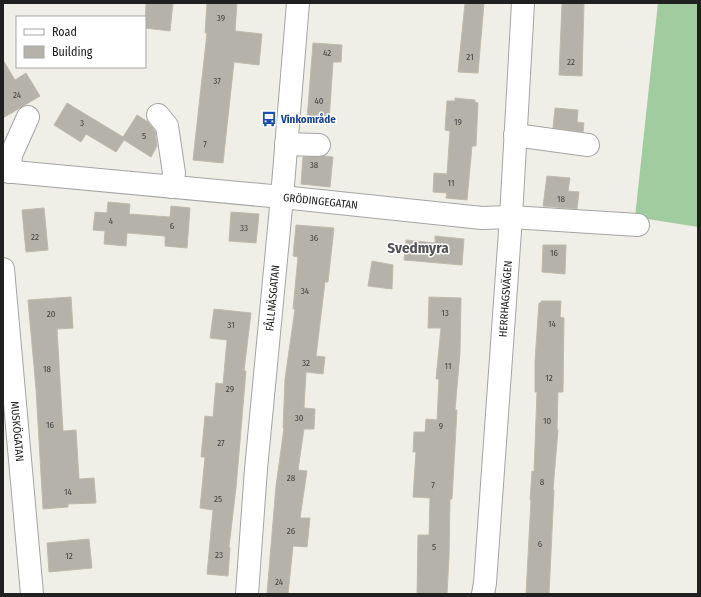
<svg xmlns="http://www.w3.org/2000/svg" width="701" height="597" font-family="'Fira Sans Condensed',sans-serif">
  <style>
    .forest { fill: #a1cc9f }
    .building { fill: #b5b2aa; stroke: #c0baaa }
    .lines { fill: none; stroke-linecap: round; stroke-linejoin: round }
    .minor-casing { stroke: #a4a4a4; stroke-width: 24 }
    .minor { stroke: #fff; stroke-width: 22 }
    .labels { text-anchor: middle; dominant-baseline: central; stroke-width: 3; stroke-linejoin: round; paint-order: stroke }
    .number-label { font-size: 9px; fill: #454442 }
    .transit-label { font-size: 11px; font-weight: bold; fill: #164399; stroke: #fff; text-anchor: start }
    .street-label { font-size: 11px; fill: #202020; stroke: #fff }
    .district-label { font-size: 15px; font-weight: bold; fill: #535353; stroke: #fff }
  </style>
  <rect width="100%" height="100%" fill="#f0efe7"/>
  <path class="forest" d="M658,3h40v224l-63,-10z"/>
  <path class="building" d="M146,3h27l-3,28 -25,-3z
    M207,3h30l-2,28 27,3 -3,31 -25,-3 -11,101 -30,-3 14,-127h-2z
    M465,3h19l-6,70 -20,-1z
    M562,3h22l-2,73 -23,-1z
    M313,43l29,2 -1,17h-8l-4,60 -22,-2z
    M3,60l12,20 11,-7 14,23 -37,22z
    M455,98l20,2v2l3,1 -2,43h-4l-5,54 -21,-2 1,-5 -14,-1 1,-19 13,1 3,-43 -5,-1 2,-29h8z
    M67,103l56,34 14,-22 11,7 7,9 2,15 -6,11 -27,-17 -8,12 -30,-18 -5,8 -27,-17z
    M555,108l23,2 -1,12 7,1 -1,9 -30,-4z
    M324,156l9,1 -3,30 -29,-3 2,-27z
    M547,176l23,2 -2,13 11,1 -2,17 -34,-3z
    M108,202l22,2 -1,10 41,3 1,-11 19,2 -3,40 -22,-2v-10l-38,-3 -1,13 -22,-2 1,-13 -12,-1 2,-18 12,1z
    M44,208l4,42 -22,2 -4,-42z
    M231,212l28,2 -3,29 -27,-2z
    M296,225l38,3 -6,54h-3l-9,74 9,1 -2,17 -17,-2 -2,36 11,1 -1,20h-10l-6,41 9,1 -7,47h10l-3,29 -14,-1 -5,48h-21l9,-108 8,-58h-1l2,-49 10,-70h-2l5,-52 -5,-1z
    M435,236l29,3 -2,26 -58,-5 2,-20 29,3z
    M543,245h23l-1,29 -23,-2z
    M372,261l21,4 -1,24 -24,-3z
    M71,297l2,31 -16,1 6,102 13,-1 3,49 15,-1 2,25 -28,1v3l-25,2 -7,-120 -8,-89z
    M429,297l32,1 -1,55 -5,57h2l-5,89h-2l-1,59 -2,36h-30l1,-59h11l1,-37 -17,-1 3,-45h-3l1,-20h11l1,-13 11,1 2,-41h-3l5,-51h-13z
    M541,301h20l-1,16 4,1 -1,74h-5l-1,38h1l-5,60h1l-5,104h-23l5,-94h-1l2,-29 2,1 3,-80h-2v-31l4,-58h2z
    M214,309l37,4 -7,58h2l-10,117 -7,59 1,1 -2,28 -21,-2 6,-64 -13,-2 5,-51h-4l4,-41 8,1 3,-34 7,1 4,-44 -17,-2z
    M89,539l3,29 -43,4 -2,-29z"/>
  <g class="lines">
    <defs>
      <g id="minor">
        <path d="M158,115l9,11 7,47 -2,14"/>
        <path d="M515,135l73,10"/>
        <path d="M286,144l33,1"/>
        <path id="s1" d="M3,171l279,26 200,21 29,-1 127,8"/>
        <path d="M10,172l1,-17 17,-38"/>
        <path id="s2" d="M3,269l29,325"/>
        <path id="s3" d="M247,594l9,-125 26,-272 16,-194"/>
        <path id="s4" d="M483,594l2,-11 26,-366 12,-214"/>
      </g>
    </defs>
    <use href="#minor" class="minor-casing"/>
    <use href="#minor" class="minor"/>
  </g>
  <defs>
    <symbol id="bus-bare" viewBox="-9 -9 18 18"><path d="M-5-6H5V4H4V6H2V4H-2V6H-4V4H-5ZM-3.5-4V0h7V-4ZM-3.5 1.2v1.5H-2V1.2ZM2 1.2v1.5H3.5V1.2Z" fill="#1a4fb4" stroke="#fff" stroke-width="2.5" paint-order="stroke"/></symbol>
  </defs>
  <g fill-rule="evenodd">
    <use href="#bus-bare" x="258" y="108" width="22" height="22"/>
  </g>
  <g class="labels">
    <g class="number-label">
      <text x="221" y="18">39</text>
      <text x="327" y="53">42</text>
      <text x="470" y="57">21</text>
      <text x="571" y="62">22</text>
      <text x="217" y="81">37</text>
      <text x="17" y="95">24</text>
      <text x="319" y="101">40</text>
      <text x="458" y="122">19</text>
      <text x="82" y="123">3</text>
      <text x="144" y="136">5</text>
      <text x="205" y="144">7</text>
      <text x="314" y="165">38</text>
      <text x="451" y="183">11</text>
      <text x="561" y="199">18</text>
      <text x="111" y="221">4</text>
      <text x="172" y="226">6</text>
      <text x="244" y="228">33</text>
      <text x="35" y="237">22</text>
      <text x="314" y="238">36</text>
      <text x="554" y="253">16</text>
      <text x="305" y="291">34</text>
      <text x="445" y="313">13</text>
      <text x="51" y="314">20</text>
      <text x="552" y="324">14</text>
      <text x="231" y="325">31</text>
      <text x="306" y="363">32</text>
      <text x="448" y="366">11</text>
      <text x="47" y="369">18</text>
      <text x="549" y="378">12</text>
      <text x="230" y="389">29</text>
      <text x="299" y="418">30</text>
      <text x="547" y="421">10</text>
      <text x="50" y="425">16</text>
      <text x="441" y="426">9</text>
      <text x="221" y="443">27</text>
      <text x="291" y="478">28</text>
      <text x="542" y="482">8</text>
      <text x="433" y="485">7</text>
      <text x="68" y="492">14</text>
      <text x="218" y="499">25</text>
      <text x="291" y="531">26</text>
      <text x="540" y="544">6</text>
      <text x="434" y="547">5</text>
      <text x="219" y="555">23</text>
      <text x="69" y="556">12</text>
      <text x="279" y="582">24</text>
    </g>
    <g class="transit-label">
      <text x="281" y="119">Vinkområde</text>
    </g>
    <g class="street-label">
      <text stroke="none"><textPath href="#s1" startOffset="319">GRÖDINGEGATAN</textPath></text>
      <text stroke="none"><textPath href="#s3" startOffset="297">FÅLLNÄSGATAN</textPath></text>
      <text stroke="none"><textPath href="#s4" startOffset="296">HERRHAGSVÄGEN</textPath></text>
      <text stroke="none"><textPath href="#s2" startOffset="163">MUSKÖGATAN</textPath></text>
    </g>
    <g class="district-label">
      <text x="418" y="248">Svedmyra</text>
    </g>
  </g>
  <rect width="701" height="597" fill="none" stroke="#202020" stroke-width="8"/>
  <rect x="16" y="16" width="130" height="52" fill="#ffffff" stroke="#a6a6a6"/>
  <rect x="24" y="29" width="20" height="6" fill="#ffffff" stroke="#a6a6a6"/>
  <text x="52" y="36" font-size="12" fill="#202020">Road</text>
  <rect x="24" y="46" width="20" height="12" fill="#b5b2aa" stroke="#a6a6a6"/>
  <text x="52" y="56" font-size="12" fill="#202020">Building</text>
</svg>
